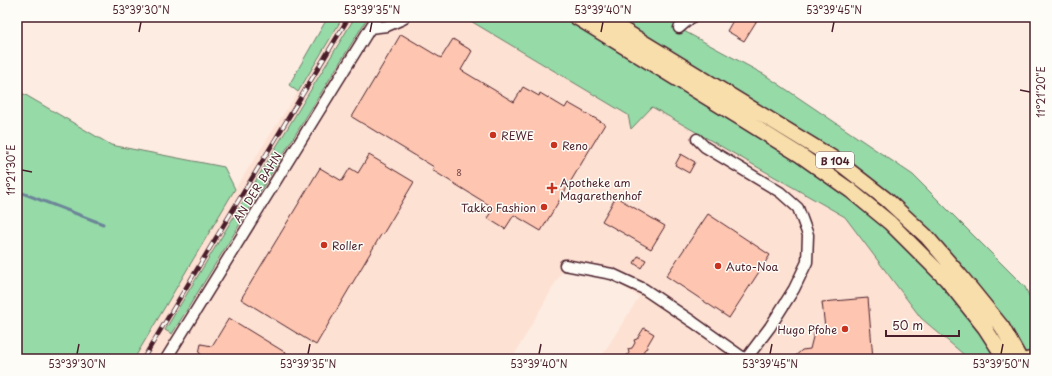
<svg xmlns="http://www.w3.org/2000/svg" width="1052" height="376" font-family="'Playpen Sans',sans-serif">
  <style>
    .built { fill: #fde1d3 }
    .green { fill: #95daa7; stroke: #707c69 }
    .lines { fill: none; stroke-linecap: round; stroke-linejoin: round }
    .stream { stroke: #6c8599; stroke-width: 3 }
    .building { fill: #fec6b1; stroke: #4a1f2b }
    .minor-casing { stroke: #4a1f2b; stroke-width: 13 }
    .major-casing { stroke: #4a1f2b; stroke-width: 15 }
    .highway-casing { stroke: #4a1f2b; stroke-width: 17 }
    .minor { stroke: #fdfcf7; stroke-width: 10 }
    .major { stroke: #f8deab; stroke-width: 12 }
    .highway { stroke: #f8deab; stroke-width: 14 }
    .rail-casing { stroke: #4a1f2b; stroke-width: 4.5 }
    .rail { stroke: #fdfcf7; stroke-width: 3; stroke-dasharray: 9; stroke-linecap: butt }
    .ticks { fill: none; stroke: #4a1f2b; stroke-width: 1.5 }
    .poi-dot { fill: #c8321e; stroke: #fdfcf7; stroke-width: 1.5 }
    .labels { text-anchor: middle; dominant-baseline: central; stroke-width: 3; stroke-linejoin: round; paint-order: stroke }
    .number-label { font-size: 9px; fill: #77494c }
    .shield { fill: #fdfcf7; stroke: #806168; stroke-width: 1 }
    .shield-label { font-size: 10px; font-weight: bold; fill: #4a1f2b }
    .poi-label { font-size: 11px; fill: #4a1f2b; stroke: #fdfcf7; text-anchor: start }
    .street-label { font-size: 11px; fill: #4a1f2b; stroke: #fdfcf7 }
    .neatline { fill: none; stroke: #4a1f2b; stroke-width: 1.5 }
    .ticks-label { font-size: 10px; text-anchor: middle; fill: #4a1f2b }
  </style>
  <rect width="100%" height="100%" fill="#fdece2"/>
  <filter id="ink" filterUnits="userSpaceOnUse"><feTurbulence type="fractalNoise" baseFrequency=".025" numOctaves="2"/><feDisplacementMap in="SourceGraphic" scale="8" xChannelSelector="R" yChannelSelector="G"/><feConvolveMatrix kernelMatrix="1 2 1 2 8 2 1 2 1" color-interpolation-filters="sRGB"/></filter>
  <g filter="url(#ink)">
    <path class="built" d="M343,17h12l-190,313 8,4 195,-317h96l164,98 3,13 21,-21 193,111 76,100 48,41h-369l39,-62 -27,-17 -44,-11 -7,4 -49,86h-378l101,-170 63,-97z"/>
    <path class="green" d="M328,17h15l-45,75 -9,-7z
      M355,17h13l-196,317 -7,-4z
      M464,17h225l-7,13 83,45 148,100 112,112 10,22v50h-66l-48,-41 -76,-101 -193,-110 -21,22 -3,-14z
      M17,90l94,55 113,22 11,22 -101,170h-117z"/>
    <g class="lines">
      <path class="stream" d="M17,191l86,33"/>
    </g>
    <path class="building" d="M735,17h24l-15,24 -17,-10z
      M401,34l40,24 12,-19 19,12 -11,19 53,32 9,-15 16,9 1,-3 25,15 3,-5 37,21 -64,107 -27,-16 -9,14 -18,-11 7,-10 -62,-38 2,-3 -82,-50z
      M681,154l14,8 -6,11 -14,-8z
      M369,155l45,27 -31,52 -1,-1 -66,112 -75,-46 79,-131 22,13 8,-13 8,5z
      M616,197l49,29 -14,23 -49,-28z
      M708,214l62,41 -41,63 -63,-42z
      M638,256l8,4 -5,8 -7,-5z
      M868,298l5,61h-81l10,-9 8,-1 5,-20 10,-1 -3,-26z
      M229,318l26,16 41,25h-87l-10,-6 2,-9 11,2z
      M644,328l10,6 -7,12v2l-2,1 -4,6v3l-3,1h-14l5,-6 -1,-4 4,-1 3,-5 -1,-3 3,-1z"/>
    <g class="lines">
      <defs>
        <path id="minor" d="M370,28l17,-2 16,-7 1,-2
          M679,28l13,-11
          M697,139l8,8 75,45 18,16 10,27 -1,27 -13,27 -24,38 -24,32
          M565,265l47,9 32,15 49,33 52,37
          M166,359l211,-342"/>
        <path id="major" d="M1026,359l9,-2"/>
        <path id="highway" d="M576,17l171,105 53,33 51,36 39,32 56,56 39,49 20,31
          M602,17l231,141 54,42 39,36 33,38 43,53 18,32"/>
      </defs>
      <use href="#minor" class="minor-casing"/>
      <use href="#major" class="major-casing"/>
      <use href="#highway" class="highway-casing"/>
      <use href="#minor" class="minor"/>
      <use href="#major" class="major"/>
      <use href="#highway" class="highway"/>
      <defs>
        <path id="rail" d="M143,359l206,-342"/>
      </defs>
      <use href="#rail" class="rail-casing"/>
      <use href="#rail" class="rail"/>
    </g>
  </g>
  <path class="ticks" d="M139,32l2,-10M370,32l2,-10M601,32l2,-10M832,32l2,-10M1020,90l10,2M22,170l10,2M77,354l2,-10M308,354l2,-10M539,354l2,-10M770,354l2,-10M1001,354l2,-10"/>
  <g class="poi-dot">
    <circle cx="493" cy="135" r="4"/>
    <circle cx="554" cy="145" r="4"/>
    <path d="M550 182h4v4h4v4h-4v4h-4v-4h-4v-4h4z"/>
    <circle cx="544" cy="207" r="4"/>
    <circle cx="324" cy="245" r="4"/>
    <circle cx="718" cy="266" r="4"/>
    <circle cx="845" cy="329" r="4"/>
  </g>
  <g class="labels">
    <g class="number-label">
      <text x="459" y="172">8</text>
    </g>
    <rect class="shield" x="816" y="152" width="38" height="16" rx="3"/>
    <g class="shield-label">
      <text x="835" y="160">B 104</text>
    </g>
    <g class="poi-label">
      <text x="501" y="135">REWE</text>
      <text x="562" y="145">Reno</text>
      <text x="560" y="182">Apotheke am<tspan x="560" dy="13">Magarethenhof</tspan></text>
      <text x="536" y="207" text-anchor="end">Takko Fashion</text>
      <text x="332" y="245">Roller</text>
      <text x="726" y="266">Auto-Noa</text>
      <text x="837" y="329" text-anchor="end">Hugo Pfohe</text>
    </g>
    <g class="street-label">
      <text transform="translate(257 187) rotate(-58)">AN DER BAHN</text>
    </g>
  </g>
  <rect width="1052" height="376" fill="none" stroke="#fdfcf7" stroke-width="44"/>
  <path d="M886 330v6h73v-6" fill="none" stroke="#4a1f2b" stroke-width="2"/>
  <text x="892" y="330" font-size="12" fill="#4a1f2b" stroke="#fdfcf7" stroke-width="3" paint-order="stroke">50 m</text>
  <rect x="22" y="22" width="1008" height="332" class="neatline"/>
  <g class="ticks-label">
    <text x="141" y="14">53°39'30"N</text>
    <text x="372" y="14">53°39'35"N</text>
    <text x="603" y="14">53°39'40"N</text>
    <text x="834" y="14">53°39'45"N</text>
    <text transform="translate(1041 92) rotate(-90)" y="4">11°21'20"E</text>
    <text transform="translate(11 170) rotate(-90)" y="4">11°21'30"E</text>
    <text x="77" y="368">53°39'30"N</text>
    <text x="308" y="368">53°39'35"N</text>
    <text x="539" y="368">53°39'40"N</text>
    <text x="770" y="368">53°39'45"N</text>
    <text x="1001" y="368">53°39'50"N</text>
  </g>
</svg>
